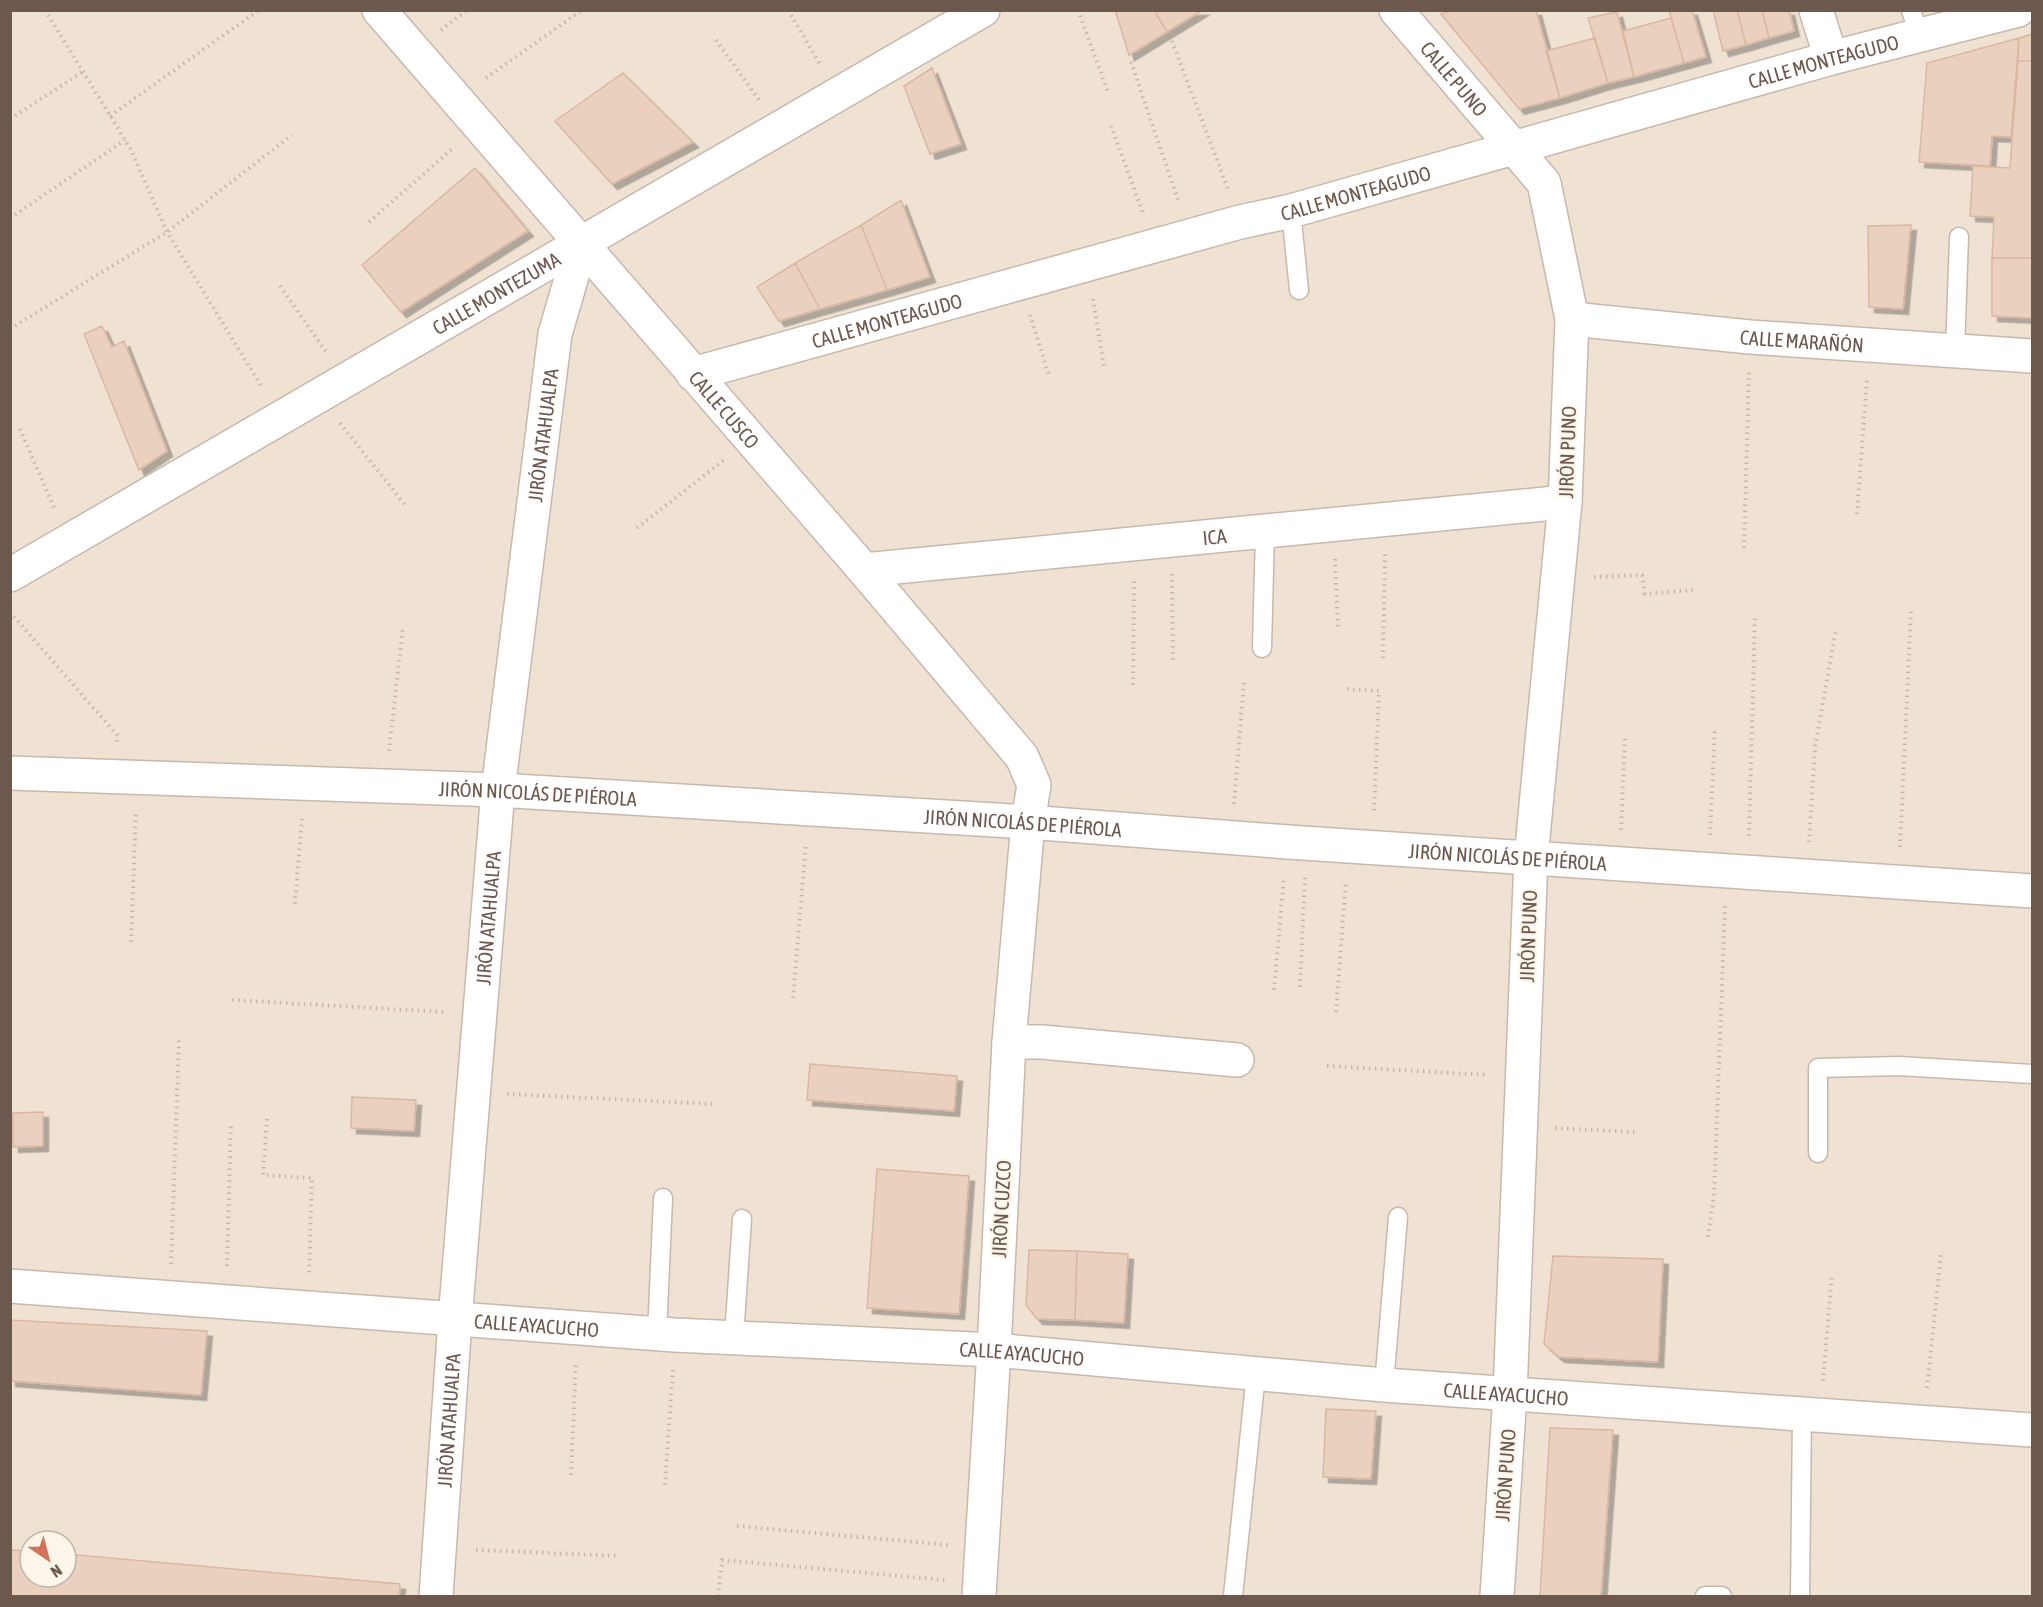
<svg xmlns="http://www.w3.org/2000/svg" width="2043" height="1607" font-family="'Asap Condensed',sans-serif">
  <style>
    .residential { fill: #efe2d3; fill-rule: evenodd }
    .building { fill: #ead0bf; stroke: #dbb7a2; stroke-width: 1.5; filter: url(#shadow) }
    .lines { fill: none; stroke-linecap: round; stroke-linejoin: round }
    .service-casing { stroke: #c8b8ac; stroke-width: 21 }
    .minor-casing { stroke: #c8b8ac; stroke-width: 36 }
    .path { stroke: #cfb4a3; stroke-width: 4; stroke-dasharray: 1.5 4.5; stroke-linecap: butt }
    .service { stroke: #fff; stroke-width: 18 }
    .minor { stroke: #fff; stroke-width: 33 }
    .labels { text-anchor: middle; dominant-baseline: central; stroke-width: 4.5; stroke-linejoin: round; paint-order: stroke }
    .street-label { font-size: 20px; fill: #6d584d; stroke: #fcf5e9 }
  </style>
  <defs>
    <filter id="shadow"><feDropShadow dx="5.5" dy="5.5" stdDeviation="0" flood-color="#0004"/></filter>
  </defs>
  <rect width="100%" height="100%" fill="#f9f0e4"/>
  <path class="residential" d="M11,11h2021v1585h-2021zM30,1541h36v36h-36z"/>
  <path class="building" d="M1115,10h39l13,22 -38,23z
    M1154,10h49l-36,22z
    M1453,10h83l24,88 -41,11 -78,-95z
    M1669,10h23l14,47 -22,6z
    M1713,10h24l9,35 -23,6z
    M1737,10h25l7,28 -23,7z
    M1762,10h27l5,21 -25,7z
    M1617,12l17,65 -26,6 -20,-65z
    M1671,18l13,45 -50,14 -11,-46z
    M2032,34v27h-14l1,-23z
    M1595,38l13,45 -48,15 -14,-47z
    M2019,38l-8,99 -19,-1 -2,30 -71,-4 8,-99z
    M2018,61h14v197h-40l2,-41 -24,-1 3,-50 37,2z
    M932,68l29,76 -31,10 -26,-68z
    M623,73l70,69 -81,42 -57,-63z
    M475,168l53,63 -127,81 -39,-47z
    M901,200l29,77 -43,13 -26,-65z
    M861,225l26,65 -67,19 -25,-46z
    M1911,225l-8,84 -34,-2 -1,-81z
    M1992,258h40v60l-40,-2z
    M795,263l25,46 -41,12 -22,-34z
    M102,326l10,21 12,-6 43,110 -28,19 -55,-136z
    M810,1064l147,12 -3,35 -147,-11z
    M352,1097l64,3 -2,31 -63,-3z
    M43,1112v34l-30,1v-34z
    M877,1169l92,7 -10,138 -92,-6z
    M1029,1250l48,1 -2,69 -38,-1 -11,-14z
    M1077,1251l51,3 -4,69 -49,-3z
    M1553,1256l110,3 -5,103 -99,-5 -15,-13z
    M10,1320l197,11 -6,64 -191,-14z
    M1326,1409l50,2 -5,68 -48,-2z
    M1550,1428l63,2 -12,166h-61z
    M10,1550l20,1v26h36v-23l334,30 -1,12h-389z"/>
  <g class="lines">
    <defs>
      <path id="service" d="M1911,10l8,25
        M1291,211l8,79
        M1955,351l4,-114
        M1262,648l3,-117
        M1818,1153v-85l81,-2 133,8
        M657,1334l6,-136
        M734,1337l8,-118
        M1384,1385l14,-168
        M1233,1596l23,-222
        M1705,1596h17
        M1800,1596l2,-182"/>
      <g id="minor">
        <path id="s1" d="M379,10l485,560 158,187 12,28 -6,37 -19,220 -15,308 -15,246"/>
        <path id="s2" d="M1396,10l148,173 28,136 -7,183 -34,356 -21,536 -13,202"/>
        <path d="M1816,10l15,48"/>
        <path id="s3" d="M1572,319l178,18 282,19"/>
        <path id="s4" d="M693,374l547,-152 51,-11 540,-153 187,-48"/>
        <path id="s5" d="M864,570l701,-68"/>
        <path id="s6" d="M10,575l973,-565"/>
        <path id="s7" d="M10,773l488,17 530,32 260,20 744,49"/>
        <path d="M1009,1042h33l195,18"/>
        <path id="s8" d="M10,1286l665,49 319,15 390,35 648,45"/>
        <path id="s9" d="M436,1596l19,-276 43,-530 57,-456 26,-89"/>
      </g>
    </defs>
    <use href="#service" class="service-casing"/>
    <use href="#minor" class="minor-casing"/>
    <path class="path" d="M45,10l85,138 37,84 96,157
      M717,10h2
      M788,10l32,54
      M1078,10l30,82
      M441,30l26,-20
      M716,40l43,60
      M1172,41l56,148
      M1131,62l48,141
      M486,78l96,-68
      M110,116l149,-106
      M10,119l74,-48
      M1111,126l32,87
      M10,218l115,-78
      M369,222l83,-73
      M280,286l46,66
      M1093,299l11,68
      M1030,315l19,60
      M10,329l157,-97 125,-97
      M340,423l65,82
      M20,429l34,79
      M1857,514l10,-135
      M637,528l87,-68
      M1744,548l5,-177
      M1335,559l3,69
      M1172,574l1,89
      M1594,577l48,-2 3,19 48,-4
      M10,612l107,123v7
      M1383,658l2,-104
      M1133,685l1,-107
      M1347,689l32,2 -5,121
      M389,751l14,-125
      M1234,804l10,-122
      M1621,830l4,-92
      M1710,835l5,-107
      M1749,836l6,-221
      M1809,842l6,-95 21,-118
      M1900,847l11,-236
      M295,904l7,-86
      M131,942l5,-131
      M1300,987l5,-110
      M1274,990l10,-113
      M793,998l13,-155
      M232,1000l212,12
      M1336,1012l10,-131
      M1327,1066l161,9
      M507,1094l206,10
      M267,1119l-4,56 49,3 -3,95
      M1555,1128l80,4
      M1708,1237l6,-41 11,-290
      M171,1264l8,-224
      M227,1266l4,-144
      M1823,1381l9,-107
      M1927,1388l14,-134
      M571,1475l5,-113
      M665,1485l8,-116
      M737,1526l211,19
      M476,1550l143,6
      M718,1596l4,-36 223,20"/>
    <use href="#service" class="service"/>
    <use href="#minor" class="minor"/>
  </g>
  <g class="labels">
    <g class="street-label">
      <text stroke="none"><textPath href="#s4" startOffset="1173">CALLE MONTEAGUDO</textPath></text>
      <text stroke="none"><textPath href="#s2" startOffset="90">CALLE PUNO</textPath></text>
      <text stroke="none"><textPath href="#s4" startOffset="687">CALLE MONTEAGUDO</textPath></text>
      <text stroke="none"><textPath href="#s6" startOffset="562">CALLE MONTEZUMA</textPath></text>
      <text stroke="none"><textPath href="#s4" startOffset="201">CALLE MONTEAGUDO</textPath></text>
      <text stroke="none"><textPath href="#s3" startOffset="231">CALLE MARAÑÓN</textPath></text>
      <text stroke="none"><textPath href="#s1" startOffset="528">CALLE CUSCO</textPath></text>
      <text stroke="none"><textPath href="#s9" startOffset="1166">JIRÓN ATAHUALPA</textPath></text>
      <text transform="translate(1567 452) rotate(-88)">JIRÓN PUNO</text>
      <text stroke="none"><textPath href="#s5" startOffset="352">ICA</textPath></text>
      <text stroke="none"><textPath href="#s7" startOffset="528">JIRÓN NICOLÁS DE PIÉROLA</textPath></text>
      <text stroke="none"><textPath href="#s7" startOffset="1014">JIRÓN NICOLÁS DE PIÉROLA</textPath></text>
      <text stroke="none"><textPath href="#s7" startOffset="1500">JIRÓN NICOLÁS DE PIÉROLA</textPath></text>
      <text stroke="none"><textPath href="#s9" startOffset="680">JIRÓN ATAHUALPA</textPath></text>
      <text transform="translate(1528 936) rotate(-88)">JIRÓN PUNO</text>
      <text transform="translate(1001 1209) rotate(-87)">JIRÓN CUZCO</text>
      <text stroke="none"><textPath href="#s8" startOffset="528">CALLE AYACUCHO</textPath></text>
      <text stroke="none"><textPath href="#s8" startOffset="1014">CALLE AYACUCHO</textPath></text>
      <text stroke="none"><textPath href="#s8" startOffset="1500">CALLE AYACUCHO</textPath></text>
      <text stroke="none"><textPath href="#s9" startOffset="176">JIRÓN ATAHUALPA</textPath></text>
      <text transform="translate(1505 1475) rotate(-86)">JIRÓN PUNO</text>
    </g>
  </g>
  <rect width="2043" height="1607" fill="none" stroke="#6d584d" stroke-width="24"/>
  <g transform="translate(48 1559) rotate(145)"><circle r="28" fill="#fcf5e9" stroke="#c3b6ab" stroke-width="1.5"/>
  <path d="M0-4.5L10 22L0 15L-10 22Z" fill="#d37358"/>
  <text y="-9" font-size="16" font-weight="bold" text-anchor="middle" fill="#6d584d">N</text>
  </g>
</svg>
